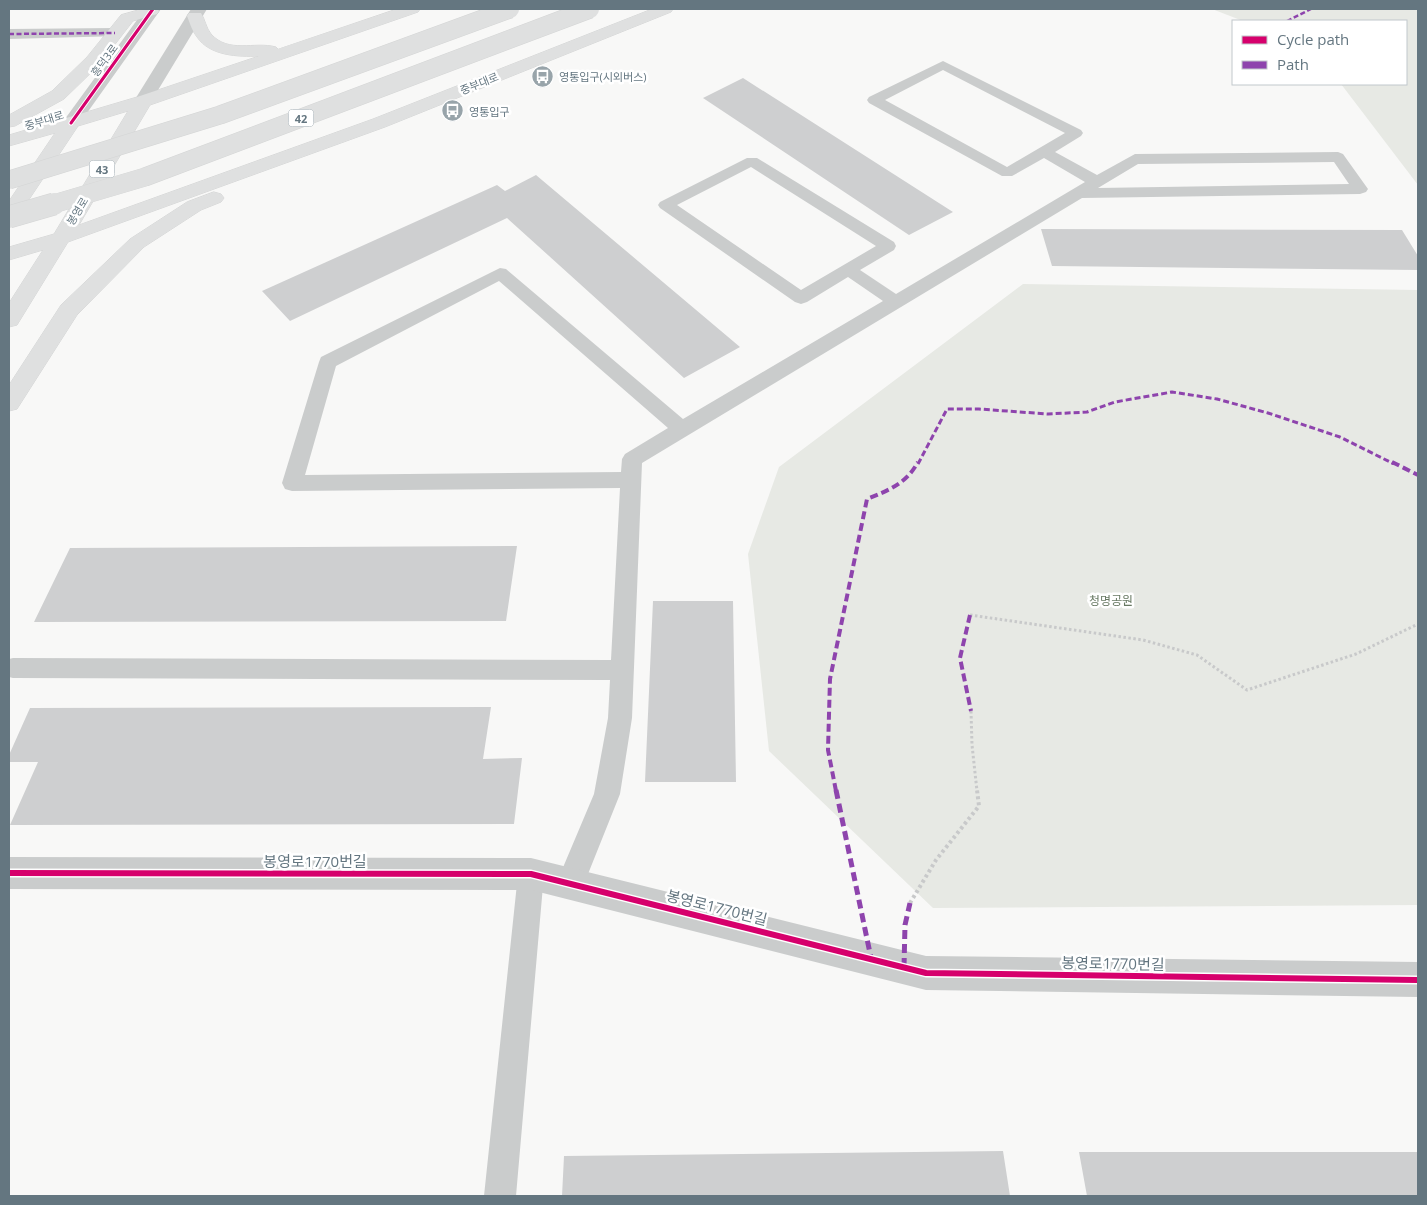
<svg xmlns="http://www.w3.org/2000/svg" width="1427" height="1205" font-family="'Open Sans','Noto Sans KR',sans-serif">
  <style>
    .green { fill: #e7e9e4 }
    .building { fill: #cecfd0 }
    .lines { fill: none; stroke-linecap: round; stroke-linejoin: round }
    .primary-casing { stroke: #d4d5d5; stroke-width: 1 }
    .path-far1 { stroke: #c8c9ca; stroke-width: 3; stroke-dasharray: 2.5 2.5; stroke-linecap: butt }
    .path { stroke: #c8c9ca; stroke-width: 4; stroke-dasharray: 3 3; stroke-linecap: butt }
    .service { fill: #cacccc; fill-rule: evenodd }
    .pedestrian { fill: #cacccc; fill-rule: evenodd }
    .tertiary { fill: #cacccc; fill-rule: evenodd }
    .primary { fill: #dfe0e0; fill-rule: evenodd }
    .primary-bridge-far1-casing { stroke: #d4d5d5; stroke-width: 19; stroke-linecap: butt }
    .primary-bridge-casing { stroke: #d4d5d5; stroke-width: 23; stroke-linecap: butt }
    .primary-bridge-far1 { stroke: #dfe0e0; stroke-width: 18 }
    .primary-bridge { stroke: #dfe0e0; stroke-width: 22 }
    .quiet-far3 { stroke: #8e44ad; stroke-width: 2.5; stroke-dasharray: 5 2.5; stroke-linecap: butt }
    .quiet-far2 { stroke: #8e44ad; stroke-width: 3; stroke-dasharray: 6 3; stroke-linecap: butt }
    .quiet-far1 { stroke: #8e44ad; stroke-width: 4; stroke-dasharray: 8 4; stroke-linecap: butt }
    .quiet { stroke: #8e44ad; stroke-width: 5; stroke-dasharray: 9 5; stroke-linecap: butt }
    .cycleway-far1-casing { stroke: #fff; stroke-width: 5 }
    .cycleway-casing { stroke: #fff; stroke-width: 9 }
    .cycleway-far1 { stroke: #d6006c; stroke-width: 3 }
    .cycleway { stroke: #d6006c; stroke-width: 6 }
    .labels { text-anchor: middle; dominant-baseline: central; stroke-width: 5; stroke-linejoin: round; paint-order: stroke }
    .far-street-label { font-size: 11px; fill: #647680; stroke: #fff }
    .far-poi-label { font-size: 11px; fill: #647680; stroke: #fff; text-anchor: start }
    .shield { fill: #fff; stroke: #929fa6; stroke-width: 1 }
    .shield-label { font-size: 11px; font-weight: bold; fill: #647680 }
    .park-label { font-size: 12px; fill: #687963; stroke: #fff }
    .near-street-label { font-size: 15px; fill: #647680; stroke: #fff }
  </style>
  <rect width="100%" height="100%" fill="#f8f8f7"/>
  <path class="green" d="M1212,9h206v176l-77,-101h65v-63h-163z
    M1023,284l395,6v615l-485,3 -164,-157 -21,-197 31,-87z"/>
  <path class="building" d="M743,78l210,134 -44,23 -206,-137z
    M536,175l204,172 -56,31 -177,-160 -217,103 -28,-30 235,-106 8,6z
    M1041,229l361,1 16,26v14l-366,-4z
    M517,546l-11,75 -472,1 36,-74z
    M653,601h80l3,181h-91z
    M491,707l-8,52 39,-1 -8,66 -504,1 28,-63h-29v-7l21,-47z
    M1003,1151l7,45h-448l2,-40z
    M1079,1152h339v44h-331z"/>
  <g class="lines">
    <defs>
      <path id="primary" d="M142,9h15l2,2 -2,3 -24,7 -34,44 -35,34 -49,27 -6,1v-12l43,-24 35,-34 34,-42z
        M397,9h23l-2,3 -268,93 -71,120 294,-106 279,-110h21l-2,3 -286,115 -317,115 -51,83 -8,2v-24l34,-53 -34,10v-13l45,-13 74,-123 -50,15 -62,93 -7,2v-20l46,-68 -46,13v-11l128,-38 122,-41c-21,1 -49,0 -62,-19 -5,-6 -7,-14 -10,-21l2,-3h12c4,6 5,15 10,21 18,20 43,7 65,13l2,2z
        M214,192l7,2 3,4 -3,4 -20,8 -57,37 -67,68 -60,94 -8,2v-26l52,-80 69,-66 57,-37z"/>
    </defs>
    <use href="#primary" class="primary-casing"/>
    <path class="path-far1" d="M970,615l173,25 54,15 50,35 109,-36 62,-30
      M971,711l1,34 5,46"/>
    <path class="path" d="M910,903l26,-43 43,-54 -2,-16"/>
    <path class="service" d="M943,61l138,69 2,3 -2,3 -26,16 42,23 38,-21 203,-2 5,2 25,35 -2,3 -6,2 -278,4 -440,265 -10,255 -12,76 -40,100 -10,4 -10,-4 -4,-10 38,-90 14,-76 2,-38 -597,-2 -4,-1v-18l4,-1 598,2 9,-172 -328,3 -7,-2 -3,-6 37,-121 2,-5 179,-89 6,1 177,150 200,-118 -35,-24 -41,25 -6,2 -6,-2 -135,-94 -2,-3 2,-3 87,-44h10l137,84 2,4 -2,4 -34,20 36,24 189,-112 -41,-24 -32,18h-10l-133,-73 -2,-3 2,-3zM943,70l122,63 -58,34 -122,-67zM1334,162l15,22 -251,4 40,-24zM751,167l125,79 -75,44 -124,-85zM499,281l169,147 -43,26 -3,5 -1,13 -316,3 31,-109z
      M531,861l10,3 3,10 -28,322h-32l34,-322 3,-10z"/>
    <path class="pedestrian" d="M115,28l6,2 2,3 -2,3 -112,3v-10z"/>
    <path class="tertiary" d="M145,9h16l-84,118 -6,1 -6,-1 -3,-4z
      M191,9h16l-58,96 -6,1 -6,-1 -3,-4z
      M9,857l522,1 395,98 492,6v35l-492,-7 -395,-100 -522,-1z"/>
    <use href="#primary" class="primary"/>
    <defs>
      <path id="primary-bridge-far1" d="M9,180l211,-65 290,-106
        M50,205l95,-28 445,-168"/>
      <path id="primary-bridge" d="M9,217l45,-13"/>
    </defs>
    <use href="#primary-bridge-far1" class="primary-bridge-far1-casing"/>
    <use href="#primary-bridge" class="primary-bridge-casing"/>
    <use href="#primary-bridge-far1" class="primary-bridge-far1"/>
    <use href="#primary-bridge" class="primary-bridge"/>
    <path class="quiet-far3" d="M1287,21l24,-12
      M9,34l106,-1"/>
    <path class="quiet-far2" d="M918,464l29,-55h32l69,5 39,-2 28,-10 57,-10 45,7 51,14 72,24 54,27"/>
    <path class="quiet-far1" d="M1392,462l26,13
      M970,615l-10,43 11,53
      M836,791l-8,-41 2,-71 37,-180c22,-9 39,-15 51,-37"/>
    <path class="quiet" d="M836,790l35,168
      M904,967l1,-42 5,-22"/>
    <defs>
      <path id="cycleway-far1" d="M71,123l82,-114"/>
      <path id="cycleway" d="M9,873l522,1 395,99 492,7"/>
    </defs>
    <use href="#cycleway-far1" class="cycleway-far1-casing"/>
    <use href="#cycleway" class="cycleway-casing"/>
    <use href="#cycleway-far1" class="cycleway-far1"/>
    <use href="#cycleway" class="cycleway"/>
  </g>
  <defs>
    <symbol id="bus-disc" viewBox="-11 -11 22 22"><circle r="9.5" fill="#98a4aa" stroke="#fff"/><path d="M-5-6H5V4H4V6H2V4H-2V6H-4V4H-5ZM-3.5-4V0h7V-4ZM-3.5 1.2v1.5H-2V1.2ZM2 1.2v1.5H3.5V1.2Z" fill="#fff"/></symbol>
  </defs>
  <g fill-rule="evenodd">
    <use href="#bus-disc" x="530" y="64" width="25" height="25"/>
    <use href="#bus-disc" x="440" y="98" width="25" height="25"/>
  </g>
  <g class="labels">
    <g class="far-street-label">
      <text transform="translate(104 60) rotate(-54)">흥덕3로</text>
      <text transform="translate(479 83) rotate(-22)">중부대로</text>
      <text transform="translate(44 120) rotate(-17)">중부대로</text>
      <text transform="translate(77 211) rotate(-59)">봉영로</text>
    </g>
    <g class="far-poi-label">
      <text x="559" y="76">영통입구(시외버스)</text>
      <text x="469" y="111">영통입구</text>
    </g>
    <g class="shield">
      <rect x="288.5" y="109.5" width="25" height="17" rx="4"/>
      <rect x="89.5" y="160.5" width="25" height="17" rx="4"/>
    </g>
    <g class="shield-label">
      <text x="301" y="118">42</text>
      <text x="102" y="169">43</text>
    </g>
    <g class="park-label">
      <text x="1111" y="600">청명공원</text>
    </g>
    <g class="near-street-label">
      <text x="315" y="861">봉영로1770번길</text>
      <text transform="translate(717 907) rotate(14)">봉영로1770번길</text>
      <text transform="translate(1113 963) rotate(1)">봉영로1770번길</text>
    </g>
  </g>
  <rect width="1427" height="1205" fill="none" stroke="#647680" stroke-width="20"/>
  <rect x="1232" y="20" width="175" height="65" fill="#ffffff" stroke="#c1c8cc"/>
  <rect x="1242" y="36" width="25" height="8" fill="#d6006c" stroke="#c1c8cc"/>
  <text x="1277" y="45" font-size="15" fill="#647680">Cycle path</text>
  <rect x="1242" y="61" width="25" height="8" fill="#8e44ad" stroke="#c1c8cc"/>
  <text x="1277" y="70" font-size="15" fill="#647680">Path</text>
</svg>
